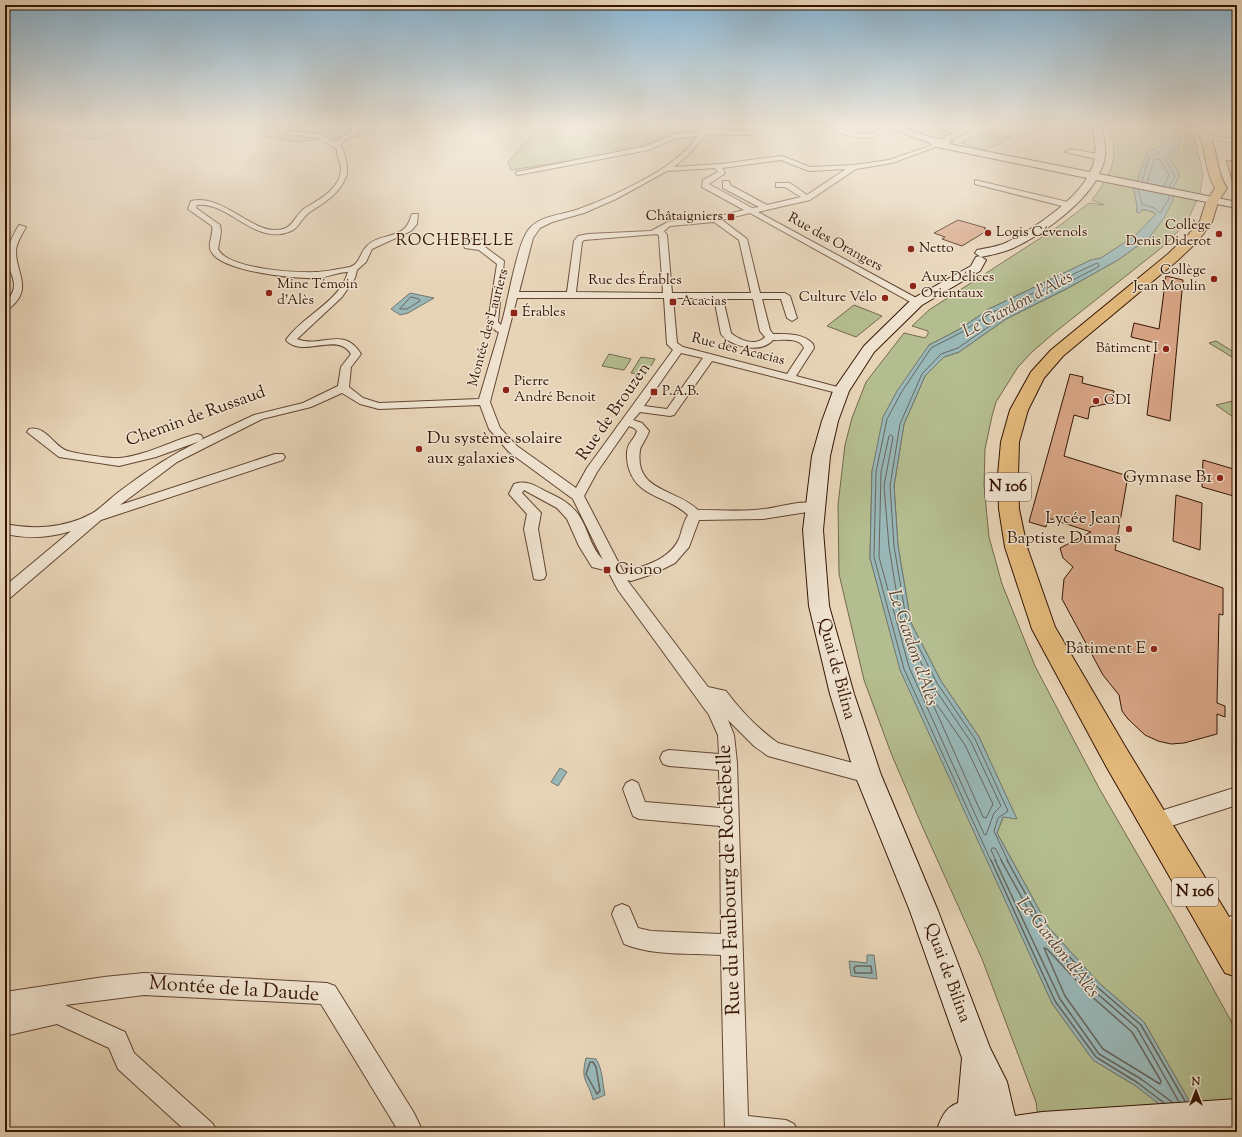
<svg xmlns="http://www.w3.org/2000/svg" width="1242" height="1137" font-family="'Sorts Mill Goudy',serif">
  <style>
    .green { fill: #b4bd8f; stroke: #746949 }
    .water { fill: #99b7b7; stroke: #71766f }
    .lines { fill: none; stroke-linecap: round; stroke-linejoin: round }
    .shore-far1 { stroke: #67665d; stroke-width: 1 }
    .shore { stroke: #67665d; stroke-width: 1.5 }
    .building { fill: #d9a687; stroke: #351503 }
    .street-casing { stroke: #624530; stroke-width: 2 }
    .secondary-casing { stroke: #351503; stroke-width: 2 }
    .primary-casing { stroke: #351503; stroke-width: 2 }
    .street { fill: #efe3d0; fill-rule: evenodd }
    .secondary { fill: #efe3d0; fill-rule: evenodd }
    .primary { fill: #e4ba7c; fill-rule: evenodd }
    .poi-dot { fill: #8f2418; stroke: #efe3d0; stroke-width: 1.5 }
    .labels { text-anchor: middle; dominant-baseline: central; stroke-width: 3; stroke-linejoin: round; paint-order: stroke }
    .far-poi-label { font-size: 14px; fill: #351503; stroke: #efe3d0; text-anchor: start }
    .far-street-label { font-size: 14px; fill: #351503; stroke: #efe3d0 }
    .far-quarter-label { font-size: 16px; letter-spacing: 1px; fill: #351503; stroke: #efe3d0 }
    .shield { fill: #efe3d0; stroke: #6d5340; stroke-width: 1 }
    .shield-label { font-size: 16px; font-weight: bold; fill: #351503 }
    .street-label { font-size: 17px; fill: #351503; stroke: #efe3d0 }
    .poi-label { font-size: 17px; fill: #351503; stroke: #efe3d0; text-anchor: end }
    .water-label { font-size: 18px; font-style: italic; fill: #534639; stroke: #efe3d0 }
    .near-street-label { font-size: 20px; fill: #351503; stroke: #efe3d0 }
  </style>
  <rect width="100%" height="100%" fill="#e7d4b7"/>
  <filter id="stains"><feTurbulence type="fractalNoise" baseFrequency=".005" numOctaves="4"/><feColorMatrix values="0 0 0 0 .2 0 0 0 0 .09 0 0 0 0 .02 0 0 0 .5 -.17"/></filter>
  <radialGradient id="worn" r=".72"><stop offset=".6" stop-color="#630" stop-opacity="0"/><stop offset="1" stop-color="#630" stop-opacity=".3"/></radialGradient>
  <path class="green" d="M22,126h133l-64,13z
    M264,126h211l-180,16 -34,-7z
    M505,126h198l-3,6 -25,1 -50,19 -114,18 -3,-8 29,-33z
    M1108,126h42l12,14 -1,5 -5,5h-6c-8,13 -9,26 -16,39l3,17 -1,5 11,-1 9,4 -19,21 -36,23 -10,2 -102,49 -29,20 -31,16 -57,126 -2,87 31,112 151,333 41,57 43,26 31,24 -127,22 -4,-30 -54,-143 -59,-131 -32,-75 -27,-73 -25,-106 -1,-69 7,-60 7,-27 14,-36 38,-49 21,5 3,-4v-3l-16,-5 17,-16 130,-84 30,-23 15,2 -12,-5c19,-26 29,-42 16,-74z
    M1174,127l15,4 -5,4h10l9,40 -3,18 -13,29 -22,23 -111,88 -22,19 -14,15 -22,35 -4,14 -7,33 -1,36 5,52 13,47 33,82 64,122 77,133 61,111v100h-30l-63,-110 -45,-39 -50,-55 -52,-95 6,-16 13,1 -37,-81 -38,-56 -30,-58 -13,-77 -4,-60 10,-62 21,-48 19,-19 15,-5 47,-33 62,-31 50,-28 31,-22 24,-38 -1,-11 7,-12 -1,-6 -8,-11 8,-8v-12z
    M983,132l21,6 5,-2 4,1 -27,13 -25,-7z
    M854,305l28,11 -26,21 -29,-11z
    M1216,341l21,13v6l-28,-17z
    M609,354l22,5 -7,11 -22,-4z
    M641,357l14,2 -9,16 -15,-2z
    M1237,400v16l-4,1 -17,-12z"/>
  <path class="water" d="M1150,126h48l-8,2 1,2 -4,1 -3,-3 -10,-1 6,9 -2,16 -8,8 8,11 1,6 -7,12 1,11 -9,18 -15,20 -31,22 -50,28 -62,31 -47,33 -15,5 -19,19 -21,48 -10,62 4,60 13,77 30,58 38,56 38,82 -14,-2 -6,16 52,95 50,55 45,39 63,110 -40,-22 -31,-24 -43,-26 -41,-57 -152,-333 -30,-112 2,-87 11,-54 14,-26 32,-46 31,-16 29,-20 102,-49 10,-2 35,-23 20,-21 -3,-2 -11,-3 -2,4h-3v-7l-3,-17c4,-8 11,-36 16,-39 4,-2 7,-2 11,-5l1,-5z
    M410,293l24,5 -26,15 -8,2 -9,-6z
    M560,768l7,4 -9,14 -7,-4z
    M867,955h7l3,24 -26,-3 -2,-15 18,2z
    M586,1058l10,1c7,11 6,23 9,36l-12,5c-5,-21 -13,-18 -7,-42z"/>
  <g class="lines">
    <path class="shore-far1" d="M1142,182l7,-25c10,-4 16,-8 17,-19l-10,-12
      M1147,183l7,-23 5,-2 10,17 -5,11
      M1169,187l6,-11 -9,-16 8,-10 1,-13 -5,-6 1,-5
      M1138,189l4,15 12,4 6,5 9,-14v-4
      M411,297l8,2 1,2 -13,8h-7z
      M891,435l2,2 -9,49 5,61 13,79 31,60 38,56 30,64 -7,7 -8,22 -2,-1 -75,-167 -30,-110 2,-85 8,-36z
      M933,699l32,46 28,59 -7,14 -3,-1 -51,-115z
      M991,861l-87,-192 -30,-112 2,-85 11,-53 14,-26 30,-45 31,-16 29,-19 106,-50 2,1 -1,3 -94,49 -46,32 -17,6 -19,20 -22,50 -10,62 4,60 13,78 30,59 38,56 33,72 -10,7 -4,13 14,30
      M996,861l-5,-11 1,-2h3l7,13"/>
    <path class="shore" d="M991,860l64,141 41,56 42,26 26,20
      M995,860l65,139 39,55 42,25 31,23
      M1001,860l41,74 51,56 44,38 42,74
      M1007,860l39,71 50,55 45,39 44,76
      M1044,948l3,1 42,45 43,38 29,49 -1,3 -57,-35 -38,-53z
      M856,966h15l1,7h-17l-1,-5z
      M590,1062h3l3,5 4,24 -3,3 -11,-20z"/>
  </g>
  <path class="building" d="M1226,160l11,2v28h-2z
    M958,220l28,8 -2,1 4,1 -26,16 -20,-7 3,-2 -11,-4z
    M1166,276l17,4 -13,141 -23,-6 9,-72 -25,-6 3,-14 25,6z
    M1070,374l13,3 -1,6 32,8 -2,12 -22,4 -2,12 -14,-4 -10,41 64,20 -13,74 108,38v27l-4,-1 -2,89 8,3v11l-8,-3v20l-33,9 -13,1 -13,-3 -13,-6 -17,-16 -6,-8 -3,-16 -16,-20 -41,-76 2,-20 9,-12 -10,-9 -3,-10 31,-16 -43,-14 -2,9 -17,-5z
    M1203,460l34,10v27l-35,-10z
    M1176,495l26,8 -2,47 -27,-9z"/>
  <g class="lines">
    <defs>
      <path id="street" d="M282,126h6l-3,5 33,3 18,8 6,-5 10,-5v-6h6l-1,8 -11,5 -6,6c5,4 9,26 6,32 -7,17 -21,25 -36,35 -8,5 -11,16 -19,19 -36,16 -62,-30 -94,-26l-1,3 24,17 1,7 -3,17c9,20 78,24 99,23 5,0 28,-4 33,-5 10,-3 10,-15 17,-21 10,-11 28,-8 38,-18 4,-4 5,-9 7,-14h6l-1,10 -6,7 -39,18 -6,13 -9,8 -2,8 -13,19 -45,42c24,10 46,-14 64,15l-10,13 -2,20 14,11 16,5 100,-4 20,-67 -3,-1 -8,-9 9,-58 -18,-14 -14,-2 -1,-2 2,-5 7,-2 11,1 3,5 -2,2 19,14 -6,61 3,3c7,-21 15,-80 28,-96 12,-14 34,-14 50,-20 33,-12 101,-42 118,-73l-21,2 -27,12 -131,25 -2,-1v-2l131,-26 28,-12 25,-2 3,-6h6l-2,4 44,1 3,2 -3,2 -45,-1 -17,20 -15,13 46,-3 62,-8 28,11 44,-2 35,-5 47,-16 5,1 -49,18 -36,6 -46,31 -52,12 162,88v4h-6l-164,-91 -28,7 25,19 13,54h25l5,3 7,22 -5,3 -5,-3 -6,-19h-19l8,31 3,4c13,0 31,-1 40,10l1,4 -18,28 49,13 1,2 -1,2 -4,1 -129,-33 -38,54 -4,1 -30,-4 -7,8 9,3 7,8c-2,7 -8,14 -9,19 -6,42 35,38 58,60 22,0 45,2 66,-1 17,-2 38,-10 56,-5l1,3 -1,3 -57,9 -64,1 -10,27 -14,16 -22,11 -22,7 -4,-1 81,107 18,4c15,20 32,38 52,52l90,24 6,2 3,6 -3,6 -6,2 -100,-27 -14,-10 -26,-26 6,15 3,28 11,353 38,4 8,4 4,8h-73l-4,-177c-31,-2 -68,1 -97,-11l-12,-30 3,-7 7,-3 7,3 9,21 13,3 70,3 -1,-108 -81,-7 -6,-3 -10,-27 3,-6 6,-3 6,3 7,19 75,6 -1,-38 -50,-4 -6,-2 -3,-6 3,-6 6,-2 50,4 -1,-19 -9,-20 -91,-125 -10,-19 -16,-4 -13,-21 -12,-27 -10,-11 -33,-18 -2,3 19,20 -3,16 8,46 -2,4 -5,1 -5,-1 -10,-50 3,-15 -18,-20 5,-10c13,-4 20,1 31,7 13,6 24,11 33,23 10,14 12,33 25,46l-30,-61 -64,-47 -20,-23 -9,-24 -101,4 -19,-5 -18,-11 -31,14 -49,12 -85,43 -57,43 155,-51h8l2,3 -2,3 -182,60 -91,78 -5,2v-14l66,-55c-22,7 -43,8 -66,3v-10c28,6 60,4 86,-10 11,-6 19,-16 29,-23 25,-19 51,-36 80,-50l-44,16 -37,9 -60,-9 -32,-25 2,-3c17,-4 25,18 39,22 10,3 43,8 52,7 27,-3 51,-17 77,-24l4,1 2,3 -2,2 53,-25 49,-12 35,-17 3,-19 10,-13c-14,-23 -48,5 -65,-14 17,-25 53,-37 62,-68 -10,0 -20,5 -30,6 -23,1 -93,-6 -106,-25 -6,-8 2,-18 0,-27l-24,-17 3,-8c35,-8 64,39 95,27 8,-4 11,-15 19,-20 14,-8 36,-20 36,-39 0,-7 -5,-13 -4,-20l-19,-11 -37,-5 -2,-3zM781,160l28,11 37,-2 -39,26 -17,-12h-14v4h9l16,10 -34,8 -37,-20 -1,-4h-6v7l36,19 -7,1 -43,-24 15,-10 1,-1 -3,-5zM715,168l3,4 -15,8 -1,7 42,23 -28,7 -48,5 -17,9 -63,3 -10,2 -4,5 -7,51h-48l14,-54 7,-10 12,-6 32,-9 32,-14 51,-28zM714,222l25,18 12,53h-79l-5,-58 -3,-4 6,-5zM657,234l2,2 4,57 -87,-1 6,-50 2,-2zM517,298h147l3,46 6,6 -86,118 -11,20 -59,-42 -17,-18 -10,-26zM673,298h41l7,36c10,13 40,20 52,6 9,0 27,-3 31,8l-17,26 -104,-27 -6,-4zM723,299h30l7,32 5,6c-9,10 -26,3 -34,-4zM681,353l22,5 -36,51 -23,-3zM629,426l5,2 3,3c-2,7 -7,10 -9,16 -2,6 -1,16 1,22 9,29 39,27 59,46 -5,8 -6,16 -9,24 -10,21 -33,26 -53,33l-1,3 -41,-79 13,-24z
        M826,126c14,0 26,8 40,8 10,0 16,-10 26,-7 -4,3 -11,7 -17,9 -13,5 -38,-2 -49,-10z
        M934,126h9l14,5 11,-5h9l-32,17 -3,-2 3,-4 7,-4z
        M1202,126h17l-19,3 -1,-1z
        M1206,135l31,4v4l-33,-5 -1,-1z
        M1071,149l32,6 1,3 -3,2 -36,-8z
        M975,180l97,23 1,2 -7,2 -91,-23z
        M19,225l7,2c-4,7 -9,15 -10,23 -1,20 15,36 -1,53 -4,4 -6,7 -10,8 0,-12 9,-15 9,-26 0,-6 -3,-12 -5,-18 -4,-16 2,-29 10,-42z
        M1237,787v18l-82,26 -7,-2 -2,-7 2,-7z
        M1237,914v20l-6,2 -7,-3 -3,-7 3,-7z
        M144,973l183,10 8,3 79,127 9,19h-24l-78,-128 -177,-9 -79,10 60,27 9,21 79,71 4,8h-30l-69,-63 -9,-21 -52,-24 -52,12v-44l99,-15z"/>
      <path id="secondary" d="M884,126h13l33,11 20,3 2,2 -3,2 141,28c8,-15 6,-30 2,-46h8c6,17 8,32 -1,48l138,28v6l-141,-28c-15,26 -57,57 -85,69 -10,4 -20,6 -30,8l-6,-4 2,-3c9,-2 18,-3 26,-6 27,-12 69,-41 84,-66l-155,-32 -2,-3z
        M980,256l6,4 -6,11 -58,34 -48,47 -25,39 -11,30 -8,35 -7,74 6,76 25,88 27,81 57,136 52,137 17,34 8,34 27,-4 195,-13v33h-301c5,-13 8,-24 22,-29l4,-45 -52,-147 -55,-136 -25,-81 -21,-88 -6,-76 9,-74 10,-35 11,-30 31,-45 48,-47 59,-33 5,-9z"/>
      <path id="primary" d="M1194,126h10c15,18 10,43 23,62l-9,14 -6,20 -14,19 -20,19 -115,96 -19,22 -16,32 -9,32 -1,33 1,34 8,38 28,80 71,121 111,182v47l-12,-4 -119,-207 -74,-137 -27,-82 -6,-38 -1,-34 3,-33 9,-32 21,-38 20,-22 117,-96 20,-19 12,-14 6,-19 9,-14c-12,-19 -7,-43 -21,-62z"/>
    </defs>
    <use href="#street" class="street-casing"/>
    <use href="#secondary" class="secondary-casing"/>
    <use href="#primary" class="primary-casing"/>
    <use href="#street" class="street"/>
    <use href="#secondary" class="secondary"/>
    <use href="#primary" class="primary"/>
  </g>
  <linearGradient id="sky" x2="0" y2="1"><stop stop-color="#88b5d4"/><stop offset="0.44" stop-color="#f4ecdf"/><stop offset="1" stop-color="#f4ecdf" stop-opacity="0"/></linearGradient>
  <rect width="1242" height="285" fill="url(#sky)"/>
  <g class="poi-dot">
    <rect x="727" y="213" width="8" height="8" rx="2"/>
    <circle cx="988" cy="233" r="4"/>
    <circle cx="1219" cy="234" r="4"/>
    <circle cx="911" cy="249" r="4"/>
    <circle cx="1214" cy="279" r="4"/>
    <circle cx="913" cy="286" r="4"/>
    <circle cx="269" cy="293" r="4"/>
    <circle cx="885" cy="298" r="4"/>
    <rect x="669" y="298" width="8" height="8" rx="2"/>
    <rect x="510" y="309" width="8" height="8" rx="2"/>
    <circle cx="1166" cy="349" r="4"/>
    <circle cx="506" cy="390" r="4"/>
    <rect x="650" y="388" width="8" height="8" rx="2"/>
    <circle cx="1096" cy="401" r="4"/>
    <circle cx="419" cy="449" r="4"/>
    <circle cx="1220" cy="478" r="4"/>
    <circle cx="1129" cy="529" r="4"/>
    <rect x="603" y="566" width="8" height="8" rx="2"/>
    <circle cx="1154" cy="649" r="4"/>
  </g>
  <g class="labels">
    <g class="far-poi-label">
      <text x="723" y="217" text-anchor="end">Châtaigniers</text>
      <text x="1211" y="226" text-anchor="end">Collège<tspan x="1211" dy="16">Denis Diderot</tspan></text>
      <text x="996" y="233">Logis Cévenols</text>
      <text x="919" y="249">Netto</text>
      <text x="1206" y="271" text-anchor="end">Collège<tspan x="1206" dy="16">Jean Moulin</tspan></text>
      <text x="921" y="278">Aux Délices<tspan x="921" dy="16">Orientaux</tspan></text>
      <text x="277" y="285">Mine Témoin<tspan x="277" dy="16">d'Alès</tspan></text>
      <text x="877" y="298" text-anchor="end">Culture Vélo</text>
      <text x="681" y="302">Acacias</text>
      <text x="522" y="313">Érables</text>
      <text x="1158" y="349" text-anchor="end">Bâtiment I</text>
      <text x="514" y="382">Pierre<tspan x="514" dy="16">André Benoit</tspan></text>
      <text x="662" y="392">P.A.B.</text>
      <text x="1104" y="401">CDI</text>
    </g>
    <g class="far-street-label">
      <text transform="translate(835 243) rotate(29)">Rue des Orangers</text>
      <text x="635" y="281">Rue des Érables</text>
      <text transform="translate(489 328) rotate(-75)">Montée des Lauriers</text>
      <text transform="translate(738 350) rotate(14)">Rue des Acacias</text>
    </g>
    <g class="far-quarter-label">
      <text x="455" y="241">ROCHEBELLE</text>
    </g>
    <g class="shield">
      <rect x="985" y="473" width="46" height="28" rx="3"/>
      <rect x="1172" y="878" width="46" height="28" rx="3"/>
    </g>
    <g class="shield-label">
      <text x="1008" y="487">N 106</text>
      <text x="1195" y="892">N 106</text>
    </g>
    <g class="street-label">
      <text transform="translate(614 412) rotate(-55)">Rue de Brouzen</text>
      <text transform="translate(196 417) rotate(-20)">Chemin de Russaud</text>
      <text transform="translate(836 669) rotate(75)">Quai de Bilina</text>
      <text transform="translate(947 973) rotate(70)">Quai de Bilina</text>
    </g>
    <g class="poi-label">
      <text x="427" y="439" text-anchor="start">Du système solaire<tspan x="427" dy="20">aux galaxies</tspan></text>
      <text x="1212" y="478">Gymnase B1</text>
      <text x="1121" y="519">Lycée Jean<tspan x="1121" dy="20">Baptiste Dumas</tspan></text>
      <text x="615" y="570" text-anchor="start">Giono</text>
      <text x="1146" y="649">Bâtiment E</text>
    </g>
    <g class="water-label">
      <text transform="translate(1018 305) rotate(-28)">Le Gardon d'Alès</text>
      <text transform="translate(912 648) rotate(71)">Le Gardon d'Alès</text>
      <text transform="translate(1057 948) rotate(52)">Le Gardon d'Alès</text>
    </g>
    <g class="near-street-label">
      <text transform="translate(730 880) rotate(-92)">Rue du Faubourg de Rochebelle</text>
      <text transform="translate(234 990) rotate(4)">Montée de la Daude</text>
    </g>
  </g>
  <rect width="1242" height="1137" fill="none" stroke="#e7d4b7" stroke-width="20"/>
  <rect x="6" y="6" width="1230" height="1125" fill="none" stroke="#351503" stroke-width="2"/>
  <rect x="10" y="10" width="1222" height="1117" fill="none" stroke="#351503"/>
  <g transform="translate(1196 1091)" stroke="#efe3d0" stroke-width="3" paint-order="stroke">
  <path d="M0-3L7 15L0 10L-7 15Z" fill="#351503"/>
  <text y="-6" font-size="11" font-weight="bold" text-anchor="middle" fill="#351503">N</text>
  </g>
  <rect width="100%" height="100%" filter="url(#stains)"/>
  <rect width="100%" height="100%" fill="url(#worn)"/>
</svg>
